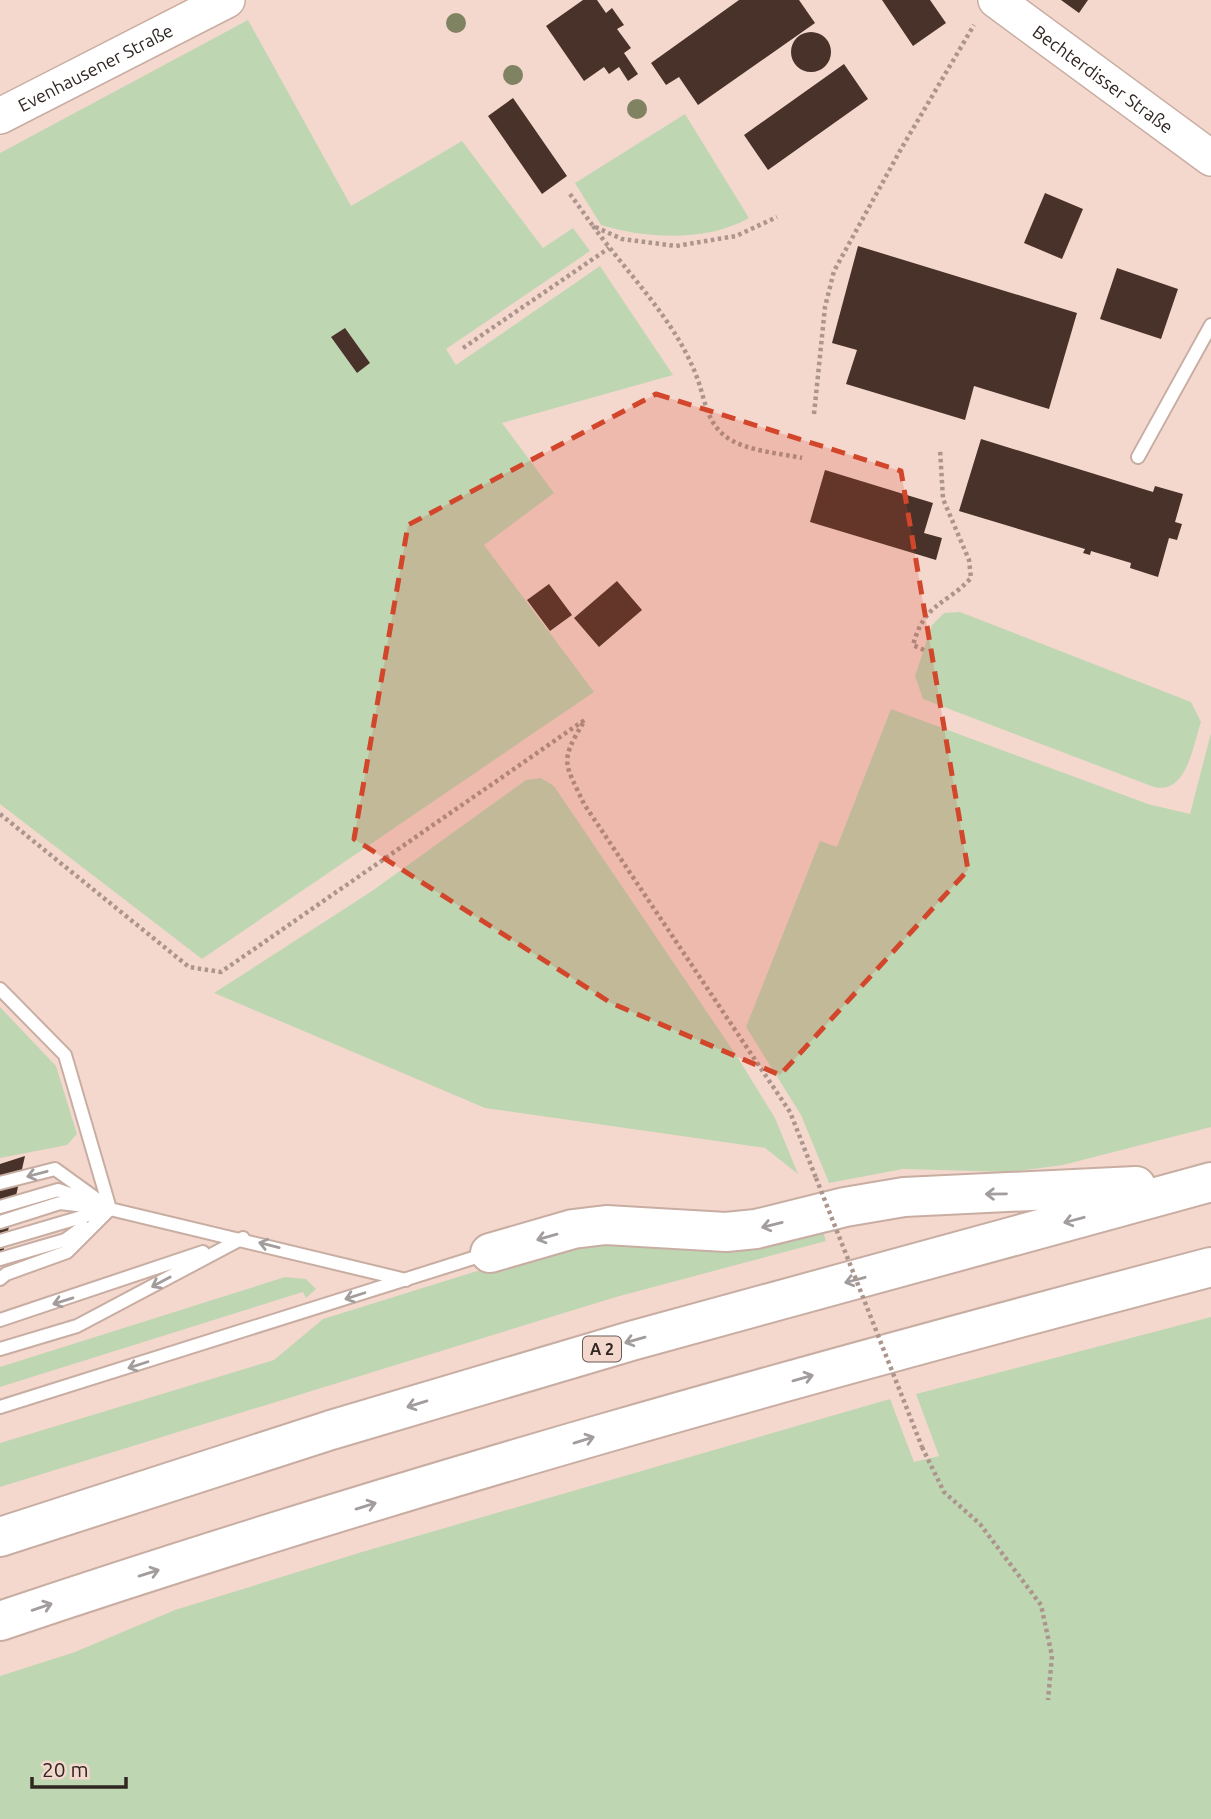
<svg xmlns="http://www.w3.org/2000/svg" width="1211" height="1819" font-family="Ubuntu,sans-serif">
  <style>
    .green { fill: #bfd6b3 }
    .building { fill: #483229 }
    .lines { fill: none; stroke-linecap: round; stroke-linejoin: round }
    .lane-casing { stroke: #c8ada2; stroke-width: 16 }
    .secondary-casing { stroke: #c8ada2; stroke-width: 38 }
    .highway-casing { stroke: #c8ada2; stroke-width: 42 }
    .path { stroke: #ab958d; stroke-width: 4.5; stroke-dasharray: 3.5 3.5; stroke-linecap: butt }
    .lane { stroke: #fff; stroke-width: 12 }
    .secondary { stroke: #fff; stroke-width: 35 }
    .highway { stroke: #fff; stroke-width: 38 }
    .path-bridge { stroke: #ab958d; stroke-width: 4.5; stroke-dasharray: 3.5 3.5; stroke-linecap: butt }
    .tree { fill: #808362 }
    .oneway { stroke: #a29d9c }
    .marked { fill: #d2472c; fill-opacity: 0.2; stroke: #d2472c; stroke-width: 5; stroke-dasharray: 14 9; stroke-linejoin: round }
    .labels { text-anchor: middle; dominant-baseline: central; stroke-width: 7; stroke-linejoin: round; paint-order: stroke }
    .shield { fill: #f5d8cd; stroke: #6b5b55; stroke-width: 2 }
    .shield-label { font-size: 16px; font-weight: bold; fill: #302622 }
    .street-label { font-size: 18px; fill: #302622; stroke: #f5d8cd }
  </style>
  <rect width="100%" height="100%" fill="#f5d8cd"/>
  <path class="green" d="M248,20l103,186 111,-65 81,107 30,-20 17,23 -144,98 10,16 144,-99 73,109 -171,48 52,70 -70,52 110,147 -392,267 -202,-155v-651z
    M685,114l64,104c-42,24 -103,21 -148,7l-26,-42z
    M960,612l231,90 10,20c-8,23 -14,73 -47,65l-231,-88 -8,-23 17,-51 12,-12z
    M891,709l257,95 42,10 21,-81v394l-148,38 -53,7 -107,-3 -74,14 -28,-68 -55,-88 74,-186 17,6z
    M541,778l13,8 184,272 37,60 23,56 -33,-26 -280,-40 -271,-115 158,-102 154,-111z
    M0,1007l56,59 21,68 -10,11 -67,13z
    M822,1228l4,13 -210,56 -616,190v-44l274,-83 49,-41 244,-76z
    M285,1277l21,2 10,10 -10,9 -3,-6 -303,95v-20z
    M1211,1317v502h-1211v-143l75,-24 100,-42 187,-58 528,-153 24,63 25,-6 -23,-62z"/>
  <path class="building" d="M583,0h14l9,13 6,-5 12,17 -7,4 14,19 -7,5 14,21 -10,7 -9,-14 -10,7 -5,-7 -20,14 -38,-55z
    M739,0h60l16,23 -117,82 -19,-28 -13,8 -15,-22z
    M882,0h48l16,23 -33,23z
    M1061,0h27l-9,13z
    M791 52a20 20 0 1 1 40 0a20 20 0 1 1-40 0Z
    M844,64l24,35 -100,71 -24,-35z
    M513,98l54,78 -25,18 -54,-78z
    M1045,193l38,16 -21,50 -38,-16z
    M858,246l219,67 -28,96 -75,-23 -9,34 -119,-36 11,-34 -25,-7z
    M1117,268l61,21 -17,50 -61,-20z
    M345,328l25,35 -13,10 -26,-36z
    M981,439l172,53 2,-6 28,8 -8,28 7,2 -5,16 -8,-2 -11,39 -28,-9 1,-5 -40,-12 -1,4 -7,-2 2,-4 -126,-38z
    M825,470l108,33 -9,30 18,5 -6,22 -126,-38z
    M617,581l25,29 -43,37 -25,-29z
    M549,584l23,31 -22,16 -23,-31z
    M25,1156l-24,106h-1v-98z"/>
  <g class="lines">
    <defs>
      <path id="lane" d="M1138,457l73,-132
        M0,989l65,66 45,154
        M0,1183l55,-14 54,39
        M0,1207l58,-17 31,11
        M0,1222l60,-19 50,6 296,71
        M0,1241l102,-30
        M0,1259l65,-19 18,-13
        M0,1279l6,-5 61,-22 43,-43
        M0,1320l203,-68
        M0,1349l77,-23 166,-88
        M0,1407l486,-153"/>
      <g id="secondary">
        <path id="s1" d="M996,0l215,158"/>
        <path id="s2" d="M0,116l227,-116"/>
      </g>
      <path id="highway" d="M490,1253l83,-24 33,-4 120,7 30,-3 89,-22 59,-10 232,-11
        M0,1537l331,-107 300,-89 580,-159
        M0,1621c398,-134 804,-247 1211,-354"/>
    </defs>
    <use href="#lane" class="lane-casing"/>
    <use href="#secondary" class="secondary-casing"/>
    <use href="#highway" class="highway-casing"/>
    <path class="path" d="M570,194l23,32 29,13 54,7 60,-10 41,-19
      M593,226c34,47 82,94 103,149 9,22 9,45 29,61 19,15 54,17 77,22
      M463,348l146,-100
      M814,414l11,-107 9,-36 67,-122 73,-124
      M924,650l-11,-5c12,-43 32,-39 58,-67l-2,-18 -26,-61 -3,-50
      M583,723c-24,40 -18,40 1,81l206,308 26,66
      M0,814l189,153 32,5 365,-253
      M922,1447l22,45 36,32 61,81 11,51 -4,44"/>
    <use href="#lane" class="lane"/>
    <use href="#secondary" class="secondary"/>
    <use href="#highway" class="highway"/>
    <path class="path-bridge" d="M816,1178l106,269"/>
  </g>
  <g class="tree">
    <circle cx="456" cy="23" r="10"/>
    <circle cx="513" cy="75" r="10"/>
    <circle cx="637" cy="109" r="10"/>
  </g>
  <defs><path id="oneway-shaft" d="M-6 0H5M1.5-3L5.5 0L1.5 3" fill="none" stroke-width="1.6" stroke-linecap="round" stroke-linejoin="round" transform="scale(1.75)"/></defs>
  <g class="oneway">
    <use href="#oneway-shaft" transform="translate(37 1174) rotate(165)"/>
    <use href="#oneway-shaft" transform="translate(996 1194) rotate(179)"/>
    <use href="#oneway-shaft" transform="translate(1074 1220) rotate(165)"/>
    <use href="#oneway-shaft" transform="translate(772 1225) rotate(166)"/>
    <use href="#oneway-shaft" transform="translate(547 1237) rotate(164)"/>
    <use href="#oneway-shaft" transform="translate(269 1245) rotate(-166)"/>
    <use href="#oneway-shaft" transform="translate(855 1280) rotate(165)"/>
    <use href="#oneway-shaft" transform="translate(161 1282) rotate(152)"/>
    <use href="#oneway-shaft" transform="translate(355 1296) rotate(162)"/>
    <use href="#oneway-shaft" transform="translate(63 1301) rotate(163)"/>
    <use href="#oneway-shaft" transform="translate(635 1340) rotate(164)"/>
    <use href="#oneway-shaft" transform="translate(138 1365) rotate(162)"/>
    <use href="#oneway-shaft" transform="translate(803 1378) rotate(-16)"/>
    <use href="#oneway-shaft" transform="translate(417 1404) rotate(163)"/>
    <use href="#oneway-shaft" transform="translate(584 1440) rotate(-17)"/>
    <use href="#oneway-shaft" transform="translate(366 1506) rotate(-17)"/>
    <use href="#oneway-shaft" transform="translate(149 1573) rotate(-17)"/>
    <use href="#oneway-shaft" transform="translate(42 1607) rotate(-19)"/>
  </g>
  <path class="marked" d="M656,394l245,77 67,399 -188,205 -169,-72 -257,-164 54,-314z"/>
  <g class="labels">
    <rect class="shield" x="583" y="1336.5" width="38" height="25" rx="5"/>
    <g class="shield-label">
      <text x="602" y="1349">A 2</text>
    </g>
    <g class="street-label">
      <text stroke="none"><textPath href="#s2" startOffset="107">Evenhausener Straße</textPath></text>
      <text stroke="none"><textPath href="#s1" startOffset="133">Bechterdisser Straße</textPath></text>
    </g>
  </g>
  <path d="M32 1777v10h94v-10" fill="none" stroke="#302622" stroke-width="3.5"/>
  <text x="42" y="1777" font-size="21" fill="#302622" stroke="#f5d8cd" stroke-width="5" paint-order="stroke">20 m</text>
</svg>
